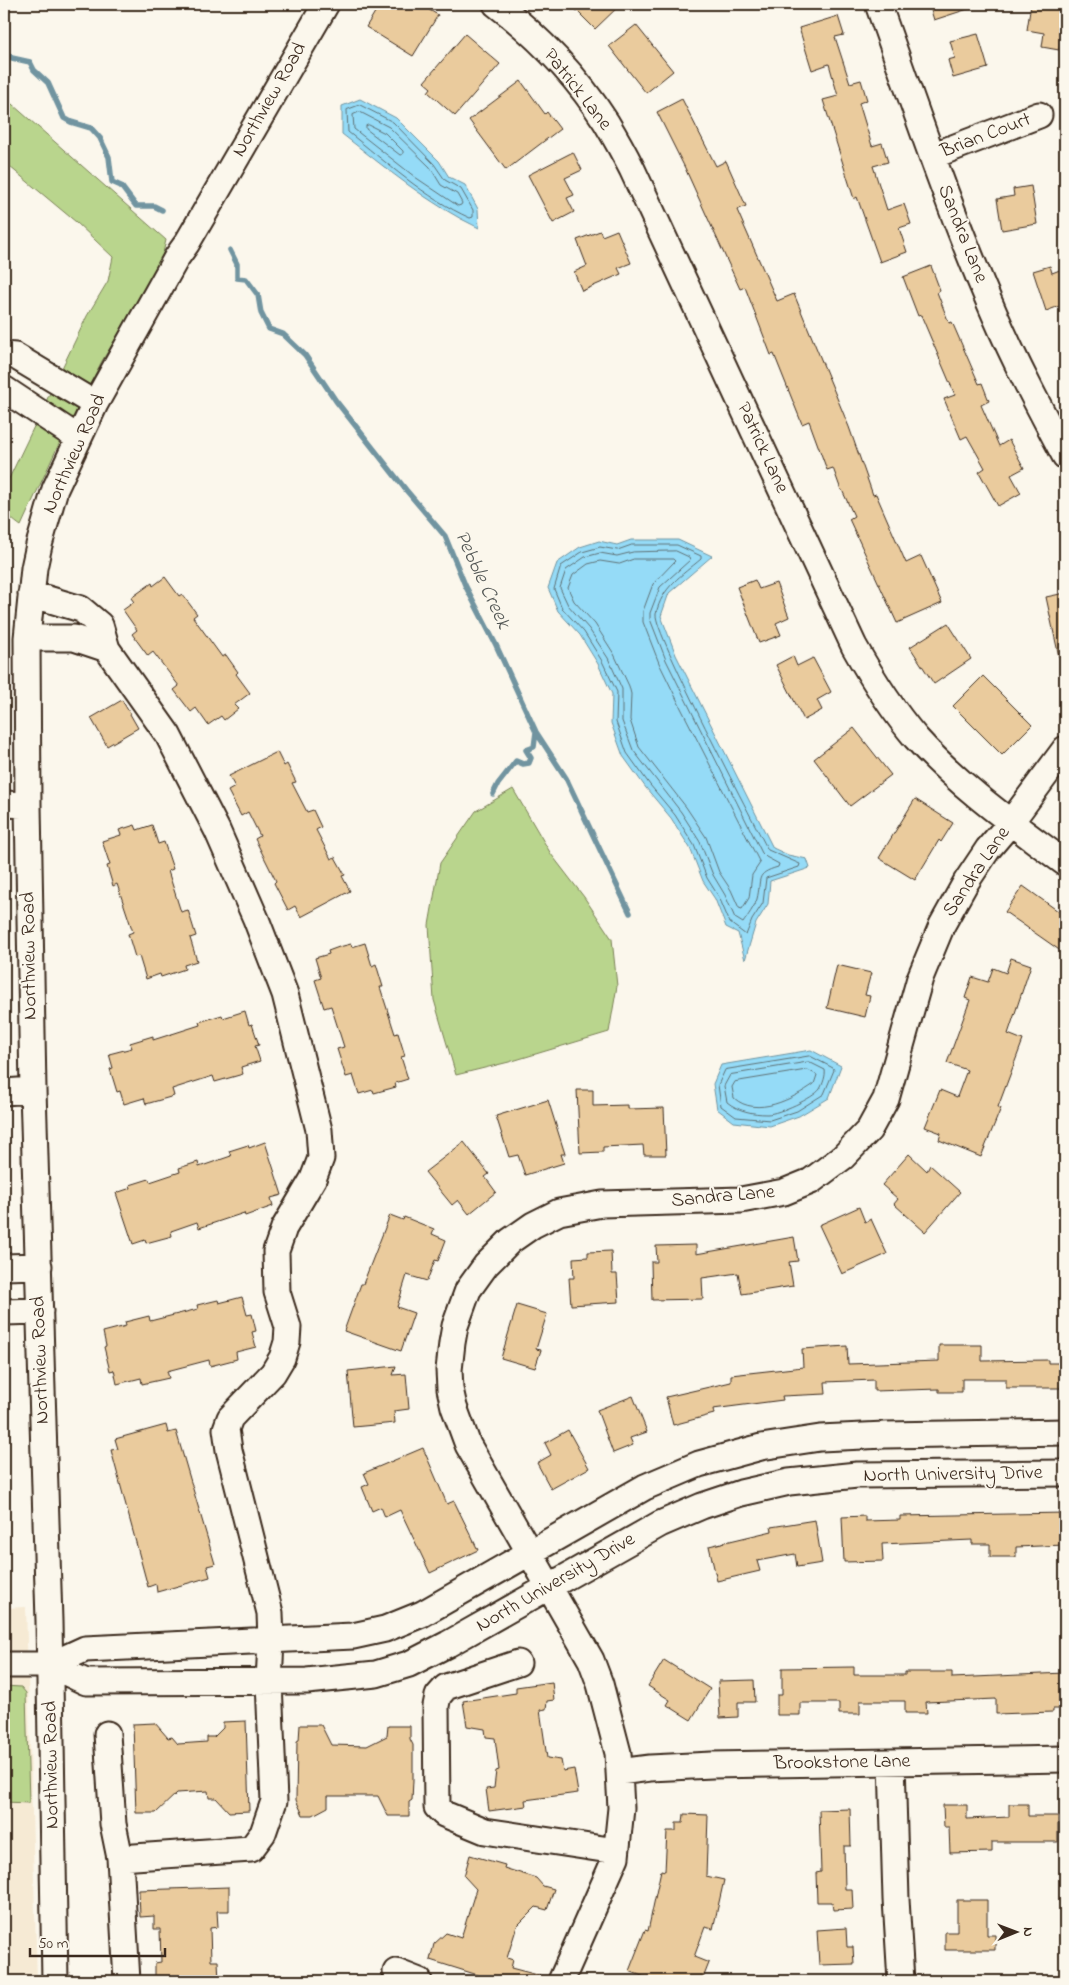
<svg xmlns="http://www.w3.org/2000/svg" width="1069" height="1985" font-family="'Indie Flower',sans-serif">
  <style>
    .built { fill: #f6ead4 }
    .green { fill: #b9d58d; stroke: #7a8056 }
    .water { fill: #95dbf7; stroke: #7194a0 }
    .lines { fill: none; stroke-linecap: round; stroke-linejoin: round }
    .shore { stroke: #5f7175; stroke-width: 1 }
    .stream { stroke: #7194a0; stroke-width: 5.5 }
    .building { fill: #eacb9d; stroke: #3b2a1e }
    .minor-casing { stroke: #3b2a1e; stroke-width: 29 }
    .minor { stroke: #fbf7ec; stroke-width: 25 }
    .labels { text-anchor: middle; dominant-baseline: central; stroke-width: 4; stroke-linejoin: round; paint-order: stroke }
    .street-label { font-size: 20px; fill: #3b2a1e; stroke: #fbf7ec }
    .water-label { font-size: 21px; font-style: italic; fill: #525654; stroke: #fbf7ec }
  </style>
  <rect width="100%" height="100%" fill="#fbf7ec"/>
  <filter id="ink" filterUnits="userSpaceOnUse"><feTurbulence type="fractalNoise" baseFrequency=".02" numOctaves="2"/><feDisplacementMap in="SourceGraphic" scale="10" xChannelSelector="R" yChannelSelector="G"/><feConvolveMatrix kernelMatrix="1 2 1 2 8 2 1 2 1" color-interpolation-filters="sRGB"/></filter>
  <g filter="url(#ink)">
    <path class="built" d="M26,1607l11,374h-33v-373z"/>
    <path class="green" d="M4,97l162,143 -6,26 -58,95 -45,87 -36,78c-16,-11 -17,-17 -17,-37l83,-173 21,-35 5,-24 -37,-35 -72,-60z
      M513,789l38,65 33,43 28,42 5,47 -8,46 -100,30 -53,13 -22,-75 -5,-75 11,-62 36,-52z
      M4,1686l17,1 5,6 3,110 -25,-1z"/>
    <path class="water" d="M360,99l36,19 43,43 10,16 16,8 13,24 1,19c-51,-24 -93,-60 -137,-94v-28z
      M631,540h47l34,16 -43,37 -8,23 15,39 97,193 15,7 19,4 3,9 -40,13 -2,23 -12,19 -11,37 -7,-27 -12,-6 -11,-28 -12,-18 -13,-33 -19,-30 -25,-30 -23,-32 -12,-33 1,-29 -14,-30 -18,-29 -22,-24 -10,-23 9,-25 23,-16 19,-6 18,4z
      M811,1050l30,16 -12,32 -30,18 -29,10 -36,-4 -17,-13 -4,-25 8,-19z"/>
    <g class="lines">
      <path class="shore" d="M360,105l33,17 41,42 11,16 16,9 12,21v7l-3,1c-45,-20 -84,-56 -122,-86l-1,-22z
        M360,112l29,15 41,40 11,18 16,9 5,9 -1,2 -3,1 -43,-29 -61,-48 -1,-14z
        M369,125l16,8 18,18v3l-3,1 -34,-26v-3z
        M632,545h45l24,11v3c-20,17 -39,28 -45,55 -3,17 97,207 112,236l32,14 -1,3 -33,11 -3,25 -11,17 -6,15 -16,-12 -11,-26 -12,-19 -13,-33 -19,-30 -25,-30 -23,-32 -11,-31 1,-30 -15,-31 -18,-29 -22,-24 -8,-19 7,-23 21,-14 18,-5 17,3z
        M676,551l13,6 1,3 -30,27 -10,26v6l16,41 96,193 4,4 13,7 -1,3c-24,7 -16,12 -21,32 -2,7 -10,18 -14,24l-8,-5 -10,-23 -12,-20 -13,-33 -19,-30 -48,-62 -11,-29v-32l-14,-31 -19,-29 -21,-24 -8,-17 6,-18 19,-13 15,-4 17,3 16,-4z
        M634,559h39l2,2 -22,23 -10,27v11l16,41 22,45 79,155 -8,12 -3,23 -7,11 -3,-1 -8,-18 -12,-18 -13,-35 -20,-30 -47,-60 -9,-27 1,-26 -2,-8 -15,-32 -19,-30 -21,-23 -6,-13 5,-13 15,-11 12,-3 19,3z
        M810,1056l23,12 1,2 -10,24 -27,17 -27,9 -34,-3 -15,-11 -3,-21 7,-15z
        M809,1062l16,8c1,5 -2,14 -5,19 -6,9 -42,25 -53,25 -14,0 -29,-3 -40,-12l-3,-16 6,-11z
        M808,1070l9,5 -3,9c-21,15 -58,34 -80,14l-2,-11 3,-5z"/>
      <path class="stream" d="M4,51l8,7 18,4 4,8 14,13 16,35 7,4 20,6 9,10 9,19 3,25 9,4 15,20h18l8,4
        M230,250l7,14v14l9,1 12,16 3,18 8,16 14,5 22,21 31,46 70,89 39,46 20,49 31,60 40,87 30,46 64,135
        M493,794l5,-10 18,-23 7,3 6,-1 2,-5 -5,-8 8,-3 2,-15"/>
    </g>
    <path class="building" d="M380,4h39l19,11 -25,41 -47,-29z
      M570,4h51l-26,25z
      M929,4h45v3l-40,13z
      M1031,4h34l-6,46 -17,-3 2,-14 -17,-3z
      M838,16l6,19 -9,2 15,46 11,-3 6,20 -8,3 13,43 10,-3 6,19 -15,4 14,44 17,-6 7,20 -12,4 8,24 -27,10 -23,-65 -3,2 -31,-99 15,-4 -9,-32 -17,6 -13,-42z
      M636,25l37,46 -27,22 -37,-47z
      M465,34l35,30 -45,52 -27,-24 3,-4 -7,-6z
      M978,34l10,34 -35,10 -5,-18 7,-2 -5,-17z
      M521,81l24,33 2,-2 13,17 -54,41 -37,-50z
      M682,99l34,67 10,-5 20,45 -9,4 40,91 17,-7 55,133 24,68 3,-1 30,69 15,-7 21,47 -45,20 -48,-104 5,-3 -12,-26h-1l-8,-22 -6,2 -18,-49 -7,3 -28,-70 -3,1 -26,-68 -5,2 -55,-121 -28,-56z
      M573,152l9,18 -17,8 9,17 -7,3 7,14 -21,11 -25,-48z
      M1031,186l6,38 -35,6 -5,-31 17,-3 -1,-7z
      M617,230l14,33 -13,5 3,6 -39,17 -8,-19 13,-6 -10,-26 23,-9 2,5z
      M931,266l9,24 -3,2 12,31 3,-1 27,62 3,-1 7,18 -8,4 18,41 10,-6 15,28 -13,7 10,18 -23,13 -19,-34 6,-4 -18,-32 -6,3 -17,-40 11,-4 -34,-80 -3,1 -15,-39z
      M1050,266l2,7 13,-5v36l-19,7 -13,-40z
      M165,577l14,19 3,-2 15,20 -4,3 29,40 4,-2 12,17 -2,2 14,19 -16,12 4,4 -14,11 -3,-4 -13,9 -12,-17 -5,4 -17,-22 5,-4 -26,-34 -5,4 -16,-22 5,-4 -14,-20 11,-8 -3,-4 21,-15 1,3z
      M755,580l4,9 17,-6 13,34 -13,6 5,12 -22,8 -22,-56z
      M1065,593v63l-6,1 -13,-60z
      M948,623l23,36 -37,25 -24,-37z
      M793,656l4,10 16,-8 18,34 -14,8 5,10 -18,10 -28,-55z
      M983,676l49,49 -30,30 -49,-49z
      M122,700l16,28 -31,18 -16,-28z
      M854,728l37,47 -41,31 -36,-47z
      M277,752l7,14 3,-2 9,18 -4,1 15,29 6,-2 8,17 -5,3 15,29 4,-2 10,18 -3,1 8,15 -49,26 -6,-11 -7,4 -14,-27 2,-2 -21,-42 5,-3 -12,-24 -7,4 -13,-25 7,-4 -6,-11z
      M915,799l38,24 -12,19 -2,-2 -24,40 -36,-22z
      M135,825l2,5 15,-5 6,19 6,-2 9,27 -5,2 13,41 7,-2 8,26 -6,2 7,23 -13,4 1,4 -24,8 -1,-3 -14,5 -7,-23 -4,1 -7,-23 5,-2 -16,-48 -4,2 -6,-20 3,-1 -8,-24 19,-6 -2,-5z
      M1023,886l42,30v38l-60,-42z
      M365,943l7,23 4,-2 7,23h-3l15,47 3,-1 7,23 -4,1 7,22 -13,4 1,4 -22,6 -1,-3 -14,4 -6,-19 -7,2 -9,-28 7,-2 -13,-41 -7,2 -9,-28 6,-2 -6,-20 14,-4 -1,-3 11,-4 12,-3 1,3z
      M1011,958l20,7 -23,69 15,6 -25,67 3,1 -20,49 -42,-17 2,-7 -16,-6 15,-37 17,7 10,-27 -20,-7 23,-63 -5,-2 7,-21 16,5 5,-14 13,5z
      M837,965l34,8 -6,22 5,1 -5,21 -38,-9z
      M245,1011l4,14 3,-1 7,21 -4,1 5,15 -19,6 2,7 -28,8 -2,-6 -41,13 2,7 -28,8 -2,-6 -20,6 -4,-13 -3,1 -7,-23 3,-1 -4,-14 23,-6 -2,-5 23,-7v4l47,-15 -1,-3 23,-7 1,3z
      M577,1090h16v16l35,-1v4l36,-1 2,47h-22l-1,-10 -40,2v5l-23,1z
      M548,1100l17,54h-4l3,9 -39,12 -7,-20 -9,2 -13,-41z
      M265,1142l17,53 -11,3 2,8 -28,10 -1,-3 -45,15 -2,-6 -26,9 1,5 -26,7 -1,-3 -12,4 -17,-51 15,-5 -1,-3 19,-6 1,3 30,-10 -1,-4 19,-6 1,5 32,-11 -2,-5 19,-6 1,3z
      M464,1142l25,32 -4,3 11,15 -27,22 -11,-14 -6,5 -27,-33z
      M909,1154l18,17 3,-6 30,27 -35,40 -31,-28 4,-5 -16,-14z
      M859,1207l6,15 6,-3 16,35 -45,20 -23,-49z
      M390,1215l13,5 1,-3 30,12 -2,5 14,6 -8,21 -3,-1 -8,21 -20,-6 -10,32 17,6 -13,38 -57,-20 17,-47h2z
      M794,1237l4,24 -9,1 4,24 -51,8 -4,-21 -36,5 1,21 -51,1 -1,-38h6l-1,-16 40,-1v9z
      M611,1251l1,23h5l2,28 -48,3 -2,-27h5l-1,-20 15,-1v-5z
      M242,1297l5,18 5,-1 4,17 -4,1 4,15 -20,5 1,7 -27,7 -1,-6 -42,11 2,7 -27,6 -1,-6 -24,6 -3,-14 -4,1 -6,-24 2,-1 -3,-14 23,-6 -1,-4 24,-6 1,5 48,-12 -1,-4 21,-5 1,3z
      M517,1305l30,9 -11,35 5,1 -6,18 -34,-10z
      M939,1345h43v16l66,-1v3h17v25h-59v-9h-44v13h-23v-3l-65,2v-11l-49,2 1,12 -44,2 1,4 -70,9 1,5 -41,11 -7,-28 65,-15v-7l72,-8 -1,-18 45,-3 1,18 91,-3z
      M396,1366l-3,9 13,-1 3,35 -15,2 1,12 -42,4 -5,-56z
      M633,1396l14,36 -17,6 3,7 -20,8 -16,-43z
      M166,1425l2,8 8,-2 39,133 -8,2 3,11 -53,15 -1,-8 -8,3 -37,-137 7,-1 -3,-10z
      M568,1430l21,38 -38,21 -14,-26 14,-8 -6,-12z
      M423,1448l24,56 7,-3 24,49 -48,23 -30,-63 -15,7 -4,-10 -9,4 -10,-24 7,-3 -5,-11z
      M1065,1513v32l-49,2v10h-26v-13h-18v-4l-90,4 1,17 -39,1 -2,-45 23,-1v5l35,-1v-4z
      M815,1520l7,43 -25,4 -2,-13 -38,7 3,10 -43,10 -8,-35 63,-15 -1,-4z
      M664,1660l46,29 -19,31 -24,-15 3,-5 -22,-14z
      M854,1667v8h51v-3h47v6l113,-5v36h-12v3l-57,2v-15l-70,3 1,11h-22v-12h-45v13h-21v-11h-39v12h-23v-20h5v-27z
      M754,1680l1,22h-17v15l-18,1 -2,-37z
      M552,1682l2,18 -7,1 -1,8 -6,1 7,48 14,2 2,11 11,-2 4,24 -53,7 1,6 -37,5 -3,-22 8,-1 2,-17 3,-1 -4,-32 -9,-1 -1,-8 -18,-3 -4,-25 53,-8v-6z
      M246,1721l3,90 -20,1 -13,-14h-7l-1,-7 -31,2 -21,20h-20l-3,-89 22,-1 13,15 4,-1 6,7 29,-2v-5h7l9,-9v-6z
      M300,1725h21l10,20 36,1 20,-10 1,-10h22v13l3,6v35l-1,20 -3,2v14h-21l-10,-20h-50v11l-15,8h-10l-7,-15 1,-59 2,-1z
      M1009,1804h19v12h30v26h-66v10l-42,1 -1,-26h-5l-1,-22h24v14l42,-2z
      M850,1809l1,37h-7l1,43h7l1,20 -20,1 -1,-8h-15l-1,-29 5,-1 -2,-62z
      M684,1814l24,1 -2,61 18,4 -11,49 -8,-2 -11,30 15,6 -7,18h-47l-26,-10 16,-41 3,1 13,-61 4,1 2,-40h9v-8h7z
      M470,1855l35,10 -1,3 32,10 7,8 11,3 -7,21 -11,-3 -19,19 -10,32 6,2 -2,8 34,9 -1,4h-65l2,-5 -51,-16 4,-16 12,-11 15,5 15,-49 -12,-13z
      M229,1887v24h-12l1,16 -8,1 1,33h7l1,20h-64v-18l6,-1 -1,-33h-6v-13l-14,1 -1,-27z
      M957,1900h30v35h8v15h-50v-18h12z
      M846,1928l1,19h6l1,17 -35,1 -2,-35z"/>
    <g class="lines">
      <defs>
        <path id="minor" d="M496,4c42,32 81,73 110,118 9,15 18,31 26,47l222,477c18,32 38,64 62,92 44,49 97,86 149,125
          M878,4c37,104 72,208 116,309 21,49 46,96 71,143
          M932,156l107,-41
          M4,355l11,1 80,48
          M4,389l74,49
          M31,594l50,15 19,16 7,24 61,86 49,95 39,89 29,75 34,136 2,28 -8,21 -29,49 -8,23 1,41 11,35 -1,15 -5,16 -9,15 -43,45 -4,11 3,21 41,163 1,28 -2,41 5,119 -11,32 -12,16 -131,9 7,123
          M27,638h47l33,11
          M4,804l24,1
          M4,1092l29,-2
          M4,1267l35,-1
          M4,1312l36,-1
          M518,1663l-72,24 -8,9 -2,10 1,101 7,7 41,17 131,20
          M4,1665h46l35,-16 268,-13 32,-7 37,-15 223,-127 54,-23 62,-17 59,-9 65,-3 180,-3
          M50,1665l36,17 221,-1 69,-7 33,-10 39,-20 212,-120 42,-18 39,-13 48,-11 68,-7 208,-2
          M107,1734l6,90 7,34
          M892,1762l4,137 5,82
          M619,1772l31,-4 62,-3 353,-6
          M396,1972l23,9
          M55,1981l-6,-360 -16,-531 -5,-285 -1,-167 7,-70 5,-23 16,-56 40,-85 82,-147 10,-14 139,-239
          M561,1981l55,-124 5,-49 -3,-55 -18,-69 -9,-24 -123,-215 -14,-38 -4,-18 -1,-19 3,-27 3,-17 13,-36 18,-25 24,-24 23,-16 26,-13 43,-8 139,-4 43,-8 27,-11 32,-24 26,-27 17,-31 34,-121 22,-53 24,-43 22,-33 23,-27 54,-73"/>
      </defs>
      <use href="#minor" class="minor-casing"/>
      <use href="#minor" class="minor"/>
    </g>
  </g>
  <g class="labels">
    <g class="street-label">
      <text transform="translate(577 90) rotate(52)">Patrick Lane</text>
      <text transform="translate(270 100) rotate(-60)">Northview Road</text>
      <text transform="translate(986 136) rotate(-21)">Brian Court</text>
      <text transform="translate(962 234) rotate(68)">Sandra Lane</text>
      <text transform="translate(762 448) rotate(65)">Patrick Lane</text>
      <text transform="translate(75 454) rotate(-66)">Northview Road</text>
      <text transform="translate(977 872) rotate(-56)">Sandra Lane</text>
      <text transform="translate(30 956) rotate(-91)">Northview Road</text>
      <text transform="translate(723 1197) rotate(-5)">Sandra Lane</text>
      <text transform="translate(41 1360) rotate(-92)">Northview Road</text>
      <text transform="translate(953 1475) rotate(-1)">North University Drive</text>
      <text transform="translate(556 1583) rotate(-30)">North University Drive</text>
      <text transform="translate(842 1763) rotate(-1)">Brookstone Lane</text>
      <text transform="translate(52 1765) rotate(-91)">Northview Road</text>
    </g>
    <g class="water-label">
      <text transform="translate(482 580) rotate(65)">Pebble Creek</text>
    </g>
  </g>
  <rect width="1069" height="1985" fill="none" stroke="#fbf7ec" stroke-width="20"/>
  <rect x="10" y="10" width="1049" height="1965" fill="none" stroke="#3b2a1e" stroke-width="2" filter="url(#ink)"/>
  <g transform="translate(1016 1932) rotate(89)" stroke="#fbf7ec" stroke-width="4" paint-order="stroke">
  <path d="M0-4L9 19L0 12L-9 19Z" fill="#3b2a1e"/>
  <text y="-8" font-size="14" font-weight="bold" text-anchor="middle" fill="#3b2a1e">N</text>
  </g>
  <path d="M30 1948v8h135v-8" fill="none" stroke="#3b2a1e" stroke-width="2.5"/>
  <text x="38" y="1948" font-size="15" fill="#3b2a1e" stroke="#fbf7ec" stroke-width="4" paint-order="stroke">50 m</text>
</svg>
